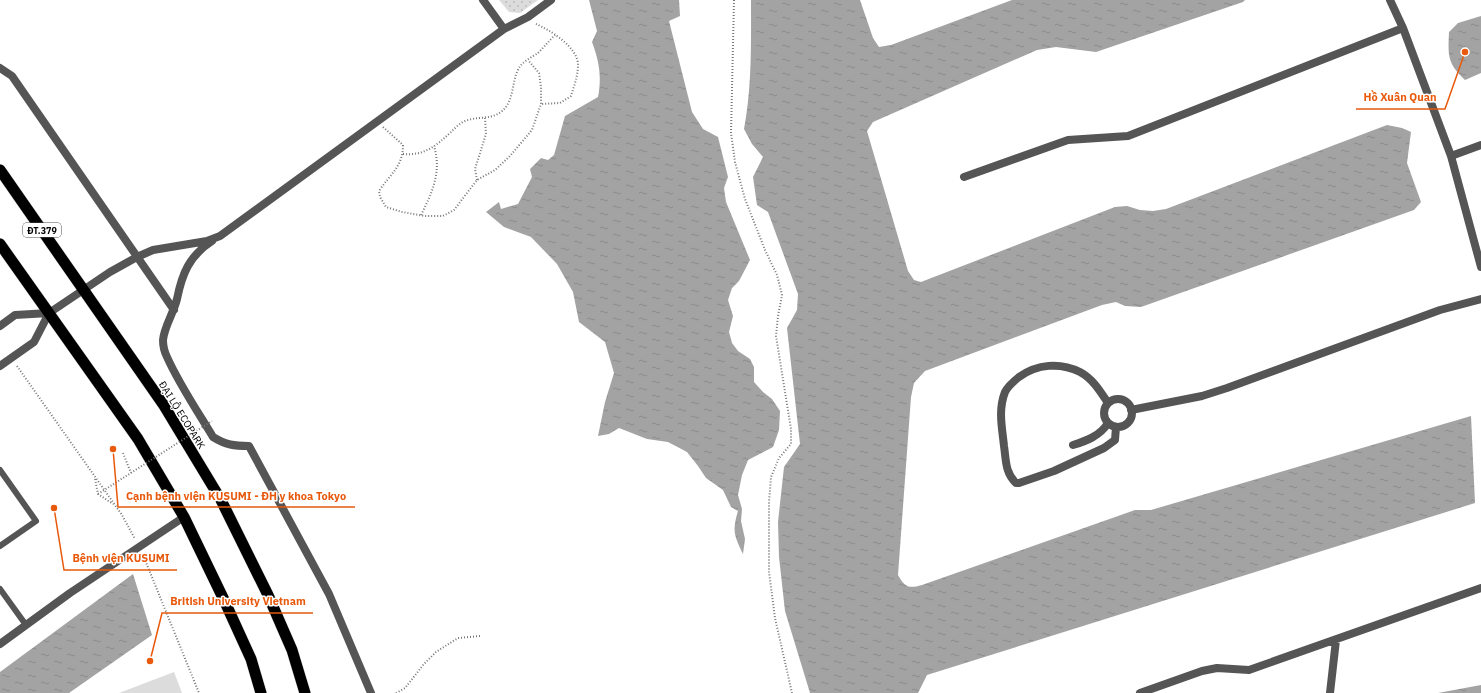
<svg xmlns="http://www.w3.org/2000/svg" width="1481" height="693" font-family="'IBM Plex Sans',sans-serif">
  <style>
    .grass { fill: url(#grass-dots) }
    .park { fill: #dcdcdc }
    .water { fill: url(#water-ripples) }
    .lines { fill: none; stroke-linecap: round; stroke-linejoin: round }
    .trunk-casing { stroke: #dbdbdb; stroke-width: 12 }
    .path { stroke: #777; stroke-width: 2; stroke-dasharray: 1 2; stroke-linecap: butt }
    .service { stroke: #555; stroke-width: 6 }
    .minor { stroke: #555; stroke-width: 8 }
    .trunk { stroke: #000; stroke-width: 11 }
    .path-bridge { stroke: #777; stroke-width: 2; stroke-dasharray: 1 2; stroke-linecap: butt }
    .labels { text-anchor: middle; dominant-baseline: central; stroke-width: 3; stroke-linejoin: round; paint-order: stroke }
    .shield { fill: #fff; stroke: #4c4c4c; stroke-width: 1 }
    .shield-label { font-size: 9px; font-weight: bold; fill: #000 }
    .street-label { font-size: 10px; fill: #000; stroke: #fff }
    .leader { fill: none; stroke: #e8590c; stroke-width: 1.5 }
    .callout-dot { fill: #e8590c; stroke: #fff; stroke-width: 1.5 }
    .callout-label { font-size: 11px; text-anchor: middle; font-weight: bold; fill: #e8590c; stroke: #fff; stroke-width: 3; stroke-linejoin: round; paint-order: stroke }
  </style>
  <defs>
    <pattern id="grass-dots" width="8" height="8" patternUnits="userSpaceOnUse"><rect width="8" height="8" fill="#dcdcdc"/><path d="M2 2h.1M6 6h.1" fill="none" stroke="#bbb" stroke-width="1.8" stroke-linecap="round"/></pattern>
    <pattern id="water-ripples" width="26" height="14" patternUnits="userSpaceOnUse"><rect width="26" height="14" fill="#a3a3a3"/><path d="M2 4q2-2 4 0t4 0M15 11q2-2 4 0t4 0" fill="none" stroke="#8b8b8b"/></pattern>
  </defs>
  <rect width="100%" height="100%" fill="#fff"/>
  <path class="grass" d="M499,0h39l-18,13 -11,-1z"/>
  <path class="park" d="M174,672l8,21h-63z"/>
  <path class="water" d="M589,0h90l1,16 -11,5 23,91 11,17 15,8 10,40 -4,11 2,14 24,58 -11,21 -7,7 -4,12 5,16 -4,16 3,11 6,8 12,8 4,8v15l9,10 9,7 8,12 -1,19 -6,17 -25,13 -6,15 -4,20 4,14 -1,12 4,18 -2,15c-9,-19 -11,-23 -5,-43l-7,-4 -8,-17 -17,-12 -8,-12 -11,-14 -19,-10 -21,-3 -28,-11 -10,6 -11,2 7,-34 9,-29 -9,-31 -26,-20 -6,-30 -16,-28 -26,-27 -27,-10 -18,-15 13,-10 2,7 17,-5 14,-27 -2,-8 11,-11 7,2 6,-5 11,-39 33,-19c4,-21 1,-36 -6,-55l5,-11z
    M751,0h109l13,38 6,9 12,-2 121,-45h233l-2,2 -147,50 -40,-5 -19,3 -164,72 -6,9 41,140 6,9 7,2 194,-75 12,-1 13,4 13,1 13,-2 221,-84 15,3 9,4 -4,31 14,39 -7,8 -273,97 -16,-1 -9,-4 -14,3 -177,66 -11,12 -3,14 -13,178c7,12 10,14 24,10l213,-75h16l320,-94 4,87 -548,172 -9,18h-108l-25,-82 -6,-54 -1,-35 6,-55 16,-23 -13,-116 10,-18 1,-16 -30,-82 -11,-7 -4,-28 10,-20 -11,-13 -8,-15c8,-42 7,-86 7,-129z
    M1481,16v57l-16,7c-18,-17 -17,-25 -16,-48l9,-9z
    M133,574l19,61 -83,58h-69v-21z
    M1481,685v8h-43z"/>
  <g class="lines">
    <defs>
      <path id="trunk" d="M0,170l163,234 58,96 47,95 24,55 13,43
        M0,244l138,195 46,78 41,85 26,57 10,34"/>
    </defs>
    <use href="#trunk" class="trunk-casing"/>
    <path class="path" d="M734,0l-3,133 4,29 10,37 20,51 12,25 5,20 -4,21 -2,20 15,93v15l-12,14 -8,19 -2,25v70l6,46 17,75
      M536,24c14,6 42,23 42,41 0,11 -4,21 -7,31l-11,7 -19,1
      M383,127l20,18c0,22 -13,29 -24,46l1,6 6,10 16,5 23,4h18l11,-6 23,-30 18,-10 15,-14 22,-26 9,-26v-17l-2,-14 -11,-13
      M403,154c21,2 33,-8 48,-22 4,-4 9,-9 14,-11 12,-5 25,-1 36,-9 14,-11 10,-30 18,-44 3,-6 13,-11 19,-15 6,-6 11,-12 17,-18
      M477,180l-2,-11 11,-35 -1,-16
      M421,215c11,-22 21,-43 13,-69
      M17,366l105,149 13,24
      M123,453l8,20
      M95,479l3,15 15,10
      M143,555l56,138
      M396,693l9,-5 19,-24 12,-12 22,-14 22,-2"/>
    <path class="service" d="M0,470l36,51 -36,25
      M0,589l26,36"/>
    <path class="minor" d="M483,0l21,29
      M1390,0l13,28 48,128 30,111
      M0,68l12,8 162,234
      M1451,156l30,-11
      M964,177l104,-37 60,-4 275,-108
      M212,241c-23,15 -30,33 -35,58 -3,13 -13,28 -14,41 0,5 2,13 4,17 12,27 31,55 46,80 13,8 21,9 36,9l80,148 42,99
      M0,326l15,-11 34,-2
      M0,366l34,-24 15,-29 61,-41 27,-15 16,-7 54,-9 13,-5 284,-207 24,-12 23,-17
      M1104 413a14 14 0 1 1 28 0a14 14 0 1 1-28 0Z
      M1108,403c-8,-12 -15,-24 -28,-31 -20,-10 -43,-8 -61,5 -5,4 -11,9 -14,15 -7,18 -3,35 -1,54 2,13 1,27 12,37h3l35,-12 50,-23 11,-8 1,-13
      M1131,410l71,-14 25,-8 213,-78 41,-11
      M1073,445c13,-4 27,-9 35,-22
      M0,644l70,-51 114,-76
      M1140,693l62,-22 15,-3 32,2 232,-82
      M1330,693l6,-53"/>
    <use href="#trunk" class="trunk"/>
    <path class="path-bridge" d="M98,494l114,-73"/>
  </g>
  <g class="labels">
    <rect class="shield" x="23" y="223" width="38" height="14" rx="3"/>
    <g class="shield-label">
      <text x="42" y="230">ĐT.379</text>
    </g>
    <g class="street-label">
      <text transform="translate(182 415) rotate(58)">ĐẠI LỘ ECOPARK</text>
    </g>
  </g>
  <path class="leader" d="M1465 52L1445 109H1356M113 449L118 507H355M54 508L64 570H177M150 661L162 613H313"/>
  <g class="callout-dot">
    <circle cx="1465" cy="52" r="4"/>
    <circle cx="113" cy="449" r="4"/>
    <circle cx="54" cy="508" r="4"/>
    <circle cx="150" cy="661" r="4"/>
  </g>
  <g class="callout-label">
    <text x="1400" y="101">Hồ Xuân Quan</text>
    <text x="236" y="500">Cạnh bệnh viện KUSUMI - ĐH y khoa Tokyo</text>
    <text x="121" y="562">Bệnh viện KUSUMI</text>
    <text x="238" y="605">British University Vietnam</text>
  </g>
</svg>
